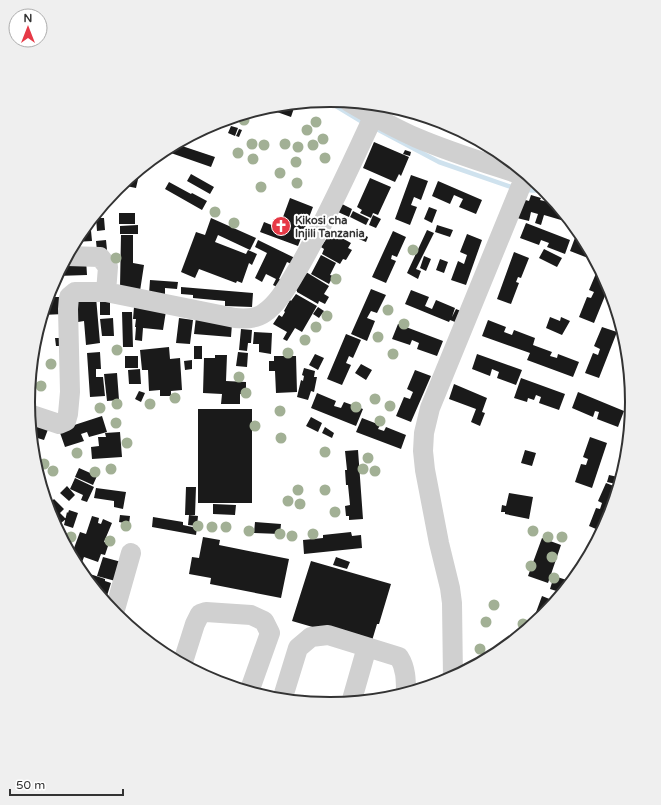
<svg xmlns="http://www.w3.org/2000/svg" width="661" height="805" font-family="'Varela Round',sans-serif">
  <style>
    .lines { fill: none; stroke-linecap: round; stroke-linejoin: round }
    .stream { stroke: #cfe2ee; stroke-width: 4.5 }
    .building { fill: #1a1a1a }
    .minor { stroke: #d0d0d0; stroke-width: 20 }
    .tree { fill: #a2b095 }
    .labels { text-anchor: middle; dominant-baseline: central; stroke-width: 4; stroke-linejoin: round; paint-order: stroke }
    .poi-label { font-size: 11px; font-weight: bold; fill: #333; stroke: #fff; text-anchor: start }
    .rim { fill: none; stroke: #333; stroke-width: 2 }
  </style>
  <rect width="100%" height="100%" fill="#fff"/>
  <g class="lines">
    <path class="stream" d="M326,100l38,23
      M373,127l66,35 75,26
      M523,190l24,1"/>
  </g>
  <path class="building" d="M292,104l3,1 -4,12 -14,-5 3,-7z
    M231,126l7,2 -3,8 -7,-3z
    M239,129l3,1 -3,7 -3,-1z
    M374,142l35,15 -8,19 -2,-2 -4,8 -32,-14z
    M176,144l39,13 -4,10 -43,-15 2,-5z
    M168,148l-3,8 -6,-2 4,-3z
    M405,150l6,2 -1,4 -7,-2z
    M134,174l5,1 -3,13 -15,-3z
    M191,174l23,13 -4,7 -23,-13z
    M411,175l17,6 -7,19 -7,-3 -3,8 6,2 -7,18 -15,-6z
    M370,178l21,9 -13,28 -5,-2 -2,5 -11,-5 2,-3 -5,-3z
    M438,181l44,19 -6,14 -17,-7 4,-8 -9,-4 -4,9 -18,-8z
    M169,182l22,12 1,-1 15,8 -5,9 -37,-21z
    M531,195l10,3 -1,2 16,4v-1l7,9 -2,8 -17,-5 -3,10 -6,-2 3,-9 -7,-2 -2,9 -12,-3 5,-19 7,2z
    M290,198l23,9 -15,39 -38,-14 4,-10 15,6z
    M342,204l10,5 -3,8 -11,-5z
    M429,207l8,3 -5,13 -8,-4z
    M353,211l16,8 -3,6 -16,-8z
    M119,213h16v11h-16z
    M373,215l8,4 -5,9 -7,-3z
    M96,218h8l1,12 -8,1z
    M211,218l45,20 -6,12 -32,-15 -3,7 31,12 2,-4 9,4 -5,11 -3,-2 -7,20 -5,-2 -1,2 -37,-14 -4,9 -14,-6 15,-40 9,3z
    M90,220l2,21 -17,1 4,-8z
    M526,223l44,17 -5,14 -18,-7 2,-4 -8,-3 -2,5 -19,-7z
    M138,225v9h-18v-8z
    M437,225l16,5 -3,7 -15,-5z
    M427,230l7,3 -18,36 5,2 -3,8 -11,-6z
    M393,231l13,6 -9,20 -5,-2 -1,4 5,2 -10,22 -14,-6z
    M331,232l20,11 -3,5 4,2 -6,10 -3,-1 -3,5 -18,-10 2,-5 -3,-2z
    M362,234l6,3 -2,5 -7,-3z
    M467,234l15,6 -16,45 -15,-5 7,-19 6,3 3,-9 -7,-3z
    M121,235h12v28l11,2 -4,26 -20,-4z
    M576,235l8,3 8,15 -2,-1 -2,6 -18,-7z
    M106,240l1,10 -10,1 -1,-10z
    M258,240l39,19 -3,6 -7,-3 -8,17 6,3 -4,7 -8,-4 3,-6 -10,-5 -4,8 -7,-4 12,-25 -12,-6z
    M544,249l18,9 -5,9 -18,-9z
    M514,252l15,6 -8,20 -3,-1 -2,5 3,1 -8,21 -14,-5z
    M321,255l15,8 -6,12 3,1 -4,8 -18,-10z
    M424,256l7,3 -5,12 -6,-3z
    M86,259l1,16 -30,1 8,-16z
    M440,259l8,3 -4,11 -8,-3z
    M597,271l6,3 6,12 -15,37 -15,-6 8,-20 4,1 3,-6 -5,-2z
    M306,272l23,14 -5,8 5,3 -4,7 -6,-3 -1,3 -21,-12v-1l-1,-1z
    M150,280l28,2 -1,7 -12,-1v7l-16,-1z
    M181,287l72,6 -1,14 -27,-1v-5l-32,-3v-3l-12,-1z
    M371,289l15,6 -9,18 -6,-2 -4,7 8,3 -8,20 -16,-7z
    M411,290l18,7 -4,9 7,3 4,-9 19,8 -3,9 4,-8 5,2 -6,11 -5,-2 -1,2 -44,-18z
    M296,294l21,12 -15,26 -7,-4 -8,13 -4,-2 4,-7 -14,-8 6,-9 3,2 3,-5 -1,-1 6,-11 1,1z
    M48,297h15l1,17 -22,1z
    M96,297l4,46 -14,2 -2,-24 -6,1 -2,-23z
    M100,297h10v18h-10z
    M134,307l32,4 -3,19 -20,-2 -1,13 -7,-1 1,-13h-1l1,-8h-3z
    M318,307l6,4 -5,7 -6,-4z
    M122,312h10l1,35h-10z
    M618,313l2,6 4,15h-6z
    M196,317l36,7 -1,13 -37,-3z
    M550,317l10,4 1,-4 9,4 -8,14 -16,-7z
    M113,318l1,18h-12l-2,-17z
    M179,318l14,2 -3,24 -14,-1z
    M488,320l18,7 -2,5 8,3 2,-5 21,8 -2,7 19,7 -2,4 7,2 1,-4 21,8 -6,15 -46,-17 3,-7 -48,-17z
    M398,324l45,17 -6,15 -20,-7 2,-6 -7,-3 -2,5 -18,-6z
    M602,327l15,5 -18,46 -14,-5 8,-20 5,2 2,-6 -6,-3z
    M241,329l11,1 -1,13h-3l-1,8 -8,-1z
    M254,332l18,1 -1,21 -12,-2v-8h-6z
    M346,334l15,6 -8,18 -4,-2 -3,7 5,2 -9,20 -15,-6z
    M624,337h1l2,7 2,22h-5z
    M55,338h4l2,8h-5z
    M194,346h8v13h-8z
    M169,347l1,12 10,-1 2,32 -11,1v5h-11v-6l-11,1 -1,-21h-6l-2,-20z
    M100,352l1,17h-5v8h7l2,19 -15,1 -3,-44z
    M238,352l10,1 -1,14 -11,-1z
    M315,354l9,4 -6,12 -9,-5z
    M477,354l45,16 -6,15 -19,-7 2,-6 -7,-3 -2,7 -18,-7z
    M215,355h12l-1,26 20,1v12h-6v10h-19l1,-10 -19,-1 1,-35h11z
    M125,356h13v12h-13z
    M274,356h22l1,36 -21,1 -1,-22h-6v-10h5z
    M192,360v9l-7,1 -1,-9z
    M361,364l11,6 -6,10 -11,-7z
    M304,368l11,3 -1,6h3l-3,15 -3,-1 -3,9 -11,-3 4,-17 2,1 1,-5 -2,-1z
    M140,369l1,15h-12l-1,-14z
    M415,370l16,6 -20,46 -15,-6 8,-19 6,2 3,-7 -6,-3z
    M117,373l2,27 -12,1 -3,-27z
    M521,378l44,16 -6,16 -20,-7 2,-6 -5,-2 -2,5 -6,-2 -1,4 -13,-4z
    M454,384l33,14 -5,14 3,1 -5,13 -9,-4 5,-13 -27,-10z
    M139,391l6,2 -4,9 -6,-3z
    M578,392l46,19 -6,16 -21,-8 2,-7 -4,-1 -2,6 -21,-9z
    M317,393l19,8 -2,5 7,2 3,-6 19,7 -7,17 -45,-18z
    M198,409h54v94h-54z
    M102,416l5,16 -18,5 -2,-5 -6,2 3,7 -19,6 -6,-17z
    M29,417l21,7 -6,16 -13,-4z
    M311,417l11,6 -4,9 -12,-6z
    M362,418l18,7 -2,4 6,2 2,-4 20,8 -5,14 -45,-17z
    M325,427l9,6 -2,5 -10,-5z
    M120,432l2,25 -30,2 -1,-12 8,-1 -1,-9h8l-1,-4z
    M590,437l17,6 -15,45 -17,-6 6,-18 5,1 2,-6 -5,-2z
    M358,450l5,69 -14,1v-4h-3l-1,-10 5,-1 -2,-20h-2l-1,-15h2l-2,-19z
    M525,450l11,3 -4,13 -11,-3z
    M79,468l18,8 -4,9 -18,-8z
    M38,472l6,8 -4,2 -3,-9z
    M609,475l13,3 -2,7 -13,-3z
    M75,478l19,9 -7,15 -6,-2 2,-5 -13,-6z
    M606,483l13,5 -7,22 -9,22 -14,-6 7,-18 4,1 2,-6 -4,-2z
    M67,486l8,9 -6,6 -9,-8z
    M186,487h10l-1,28h-10z
    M96,488l30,4 -3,17 -9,-2v-6l-20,-3z
    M509,493l24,4 -4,22 -24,-5v-2h-4l1,-7 4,1z
    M44,495l7,7 3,-3 10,10 -4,4 6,6 -5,4 -3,-3 -4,4 -3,-6z
    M213,504l23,1 -1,10 -22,-1z
    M69,510l9,3 -5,15 -9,-3 3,-13 1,1z
    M120,515l10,1 -1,8 -10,-2z
    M189,515l9,1 -1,10 -9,-1z
    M92,516l7,2 -1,5 3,1 2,-5 9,4 -8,19 5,1 -4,12 -4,-1 -3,8 -14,-5 -5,13 -8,-14 9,-24 6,2z
    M153,517l30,5v3l14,3 -1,7 -44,-8z
    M255,522l26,2 -1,10 -26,-1z
    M351,532l1,4 9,-1 1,13 -58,6 -1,-14 20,-2v-3z
    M203,537l17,3 -1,5 70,14 -8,39 -71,-14 1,-6 -22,-4 3,-17 7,1z
    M542,538l19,7 -13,38 -20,-7z
    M103,557l22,6 -6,19 -22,-6z
    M336,557l14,5 -3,7 -14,-4z
    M311,561l80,23 -12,40h-2l-6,20 -79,-23z
    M84,572l21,7v2l6,2 -6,19 -22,-27z
    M554,576l19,6 -10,11 -13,-4z
    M542,596l15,6 -14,15 -8,-2z"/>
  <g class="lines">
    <path class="minor" d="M349,102c22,13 45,26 68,36 35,15 72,26 108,38h4
      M67,256l33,1 8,10 -2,25
      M29,414l30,10 7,-3 2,-7 2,-22 -2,-83 1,-12 6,-5h31l129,26c10,1 21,1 29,-5 16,-11 25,-30 35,-46 26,-45 48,-94 70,-141l4,-10
      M114,613l17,-60
      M182,665l13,-41 5,-10 6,-2 45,3 13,6 6,12 -21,59
      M453,678l-1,-75 -2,-15 -11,-45 -14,-73 -2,-19 1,-18 6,-25 95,-232
      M282,700l16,-52 13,-11 17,-2 71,22c7,11 7,23 7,37
      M351,703l16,-56"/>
  </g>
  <g class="tree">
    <circle cx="244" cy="120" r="5.5"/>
    <circle cx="316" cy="122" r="5.5"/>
    <circle cx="307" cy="130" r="5.5"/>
    <circle cx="323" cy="139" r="5.5"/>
    <circle cx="252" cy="144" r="5.5"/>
    <circle cx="285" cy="144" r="5.5"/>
    <circle cx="264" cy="145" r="5.5"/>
    <circle cx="313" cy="145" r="5.5"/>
    <circle cx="298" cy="147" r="5.5"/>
    <circle cx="238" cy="153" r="5.5"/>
    <circle cx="325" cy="158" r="5.5"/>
    <circle cx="253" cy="159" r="5.5"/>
    <circle cx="296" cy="162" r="5.5"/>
    <circle cx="280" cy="173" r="5.5"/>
    <circle cx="297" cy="183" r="5.5"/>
    <circle cx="261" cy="187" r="5.5"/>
    <circle cx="215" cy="212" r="5.5"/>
    <circle cx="234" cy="223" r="5.5"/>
    <circle cx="413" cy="250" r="5.5"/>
    <circle cx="116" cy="258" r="5.5"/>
    <circle cx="336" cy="279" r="5.5"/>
    <circle cx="388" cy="310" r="5.5"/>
    <circle cx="327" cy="316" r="5.5"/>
    <circle cx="404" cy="324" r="5.5"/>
    <circle cx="316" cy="327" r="5.5"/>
    <circle cx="378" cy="337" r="5.5"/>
    <circle cx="305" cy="340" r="5.5"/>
    <circle cx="117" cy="350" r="5.5"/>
    <circle cx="288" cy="353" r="5.5"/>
    <circle cx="393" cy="354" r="5.5"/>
    <circle cx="51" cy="364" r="5.5"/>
    <circle cx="239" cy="377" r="5.5"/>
    <circle cx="41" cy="386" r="5.5"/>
    <circle cx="246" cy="393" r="5.5"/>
    <circle cx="175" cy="398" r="5.5"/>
    <circle cx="375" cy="399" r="5.5"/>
    <circle cx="117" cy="404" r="5.5"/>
    <circle cx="150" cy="404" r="5.5"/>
    <circle cx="390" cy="406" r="5.5"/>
    <circle cx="356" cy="407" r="5.5"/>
    <circle cx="100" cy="408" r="5.5"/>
    <circle cx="280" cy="411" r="5.5"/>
    <circle cx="380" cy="421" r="5.5"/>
    <circle cx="116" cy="423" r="5.5"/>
    <circle cx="255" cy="426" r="5.5"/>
    <circle cx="281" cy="438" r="5.5"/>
    <circle cx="127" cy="443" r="5.5"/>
    <circle cx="325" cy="452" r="5.5"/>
    <circle cx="77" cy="453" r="5.5"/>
    <circle cx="368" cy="458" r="5.5"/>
    <circle cx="44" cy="464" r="5.5"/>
    <circle cx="111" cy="469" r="5.5"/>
    <circle cx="363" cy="469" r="5.5"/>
    <circle cx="53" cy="471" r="5.5"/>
    <circle cx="375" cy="471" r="5.5"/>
    <circle cx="95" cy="472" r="5.5"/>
    <circle cx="298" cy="490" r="5.5"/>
    <circle cx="325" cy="490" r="5.5"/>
    <circle cx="288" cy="501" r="5.5"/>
    <circle cx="300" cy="504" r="5.5"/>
    <circle cx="335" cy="512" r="5.5"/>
    <circle cx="126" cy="526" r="5.5"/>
    <circle cx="198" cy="526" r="5.5"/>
    <circle cx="212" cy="527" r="5.5"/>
    <circle cx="226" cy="527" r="5.5"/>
    <circle cx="249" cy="531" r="5.5"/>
    <circle cx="533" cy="531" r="5.5"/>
    <circle cx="280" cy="534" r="5.5"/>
    <circle cx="313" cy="534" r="5.5"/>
    <circle cx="292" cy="536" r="5.5"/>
    <circle cx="71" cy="537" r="5.5"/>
    <circle cx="548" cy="537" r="5.5"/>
    <circle cx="562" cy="537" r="5.5"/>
    <circle cx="110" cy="541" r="5.5"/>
    <circle cx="552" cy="557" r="5.5"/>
    <circle cx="531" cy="566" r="5.5"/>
    <circle cx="554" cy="578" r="5.5"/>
    <circle cx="494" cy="605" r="5.5"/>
    <circle cx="486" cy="622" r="5.5"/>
    <circle cx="523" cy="624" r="5.5"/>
    <circle cx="480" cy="649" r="5.5"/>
  </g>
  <defs>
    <symbol id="church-disc" viewBox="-11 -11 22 22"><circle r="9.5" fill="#e63946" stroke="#fff"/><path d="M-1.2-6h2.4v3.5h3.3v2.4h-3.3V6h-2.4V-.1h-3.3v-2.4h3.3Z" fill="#fff"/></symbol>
  </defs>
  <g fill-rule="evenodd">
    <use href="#church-disc" x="270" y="215" width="22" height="22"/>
  </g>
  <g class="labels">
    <g class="poi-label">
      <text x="295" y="220">Kikosi cha<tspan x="295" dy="13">Injili Tanzania</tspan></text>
    </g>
  </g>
  <path d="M0 0H661V805H0ZM35 402a295 295 0 1 1 590 0a295 295 0 1 1-590 0Z" fill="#efefef" fill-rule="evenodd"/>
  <path class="rim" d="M35 402a295 295 0 1 1 590 0a295 295 0 1 1-590 0Z"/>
  <g transform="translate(28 28)"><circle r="19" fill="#ffffff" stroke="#adadad"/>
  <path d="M0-3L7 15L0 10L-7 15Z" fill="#e63946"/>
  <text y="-6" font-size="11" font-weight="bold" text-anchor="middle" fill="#333333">N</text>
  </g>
  <path d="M10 789v6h113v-6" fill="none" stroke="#333333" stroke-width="2"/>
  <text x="16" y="789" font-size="12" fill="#333333" stroke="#ffffff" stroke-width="3" paint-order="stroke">50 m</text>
</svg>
